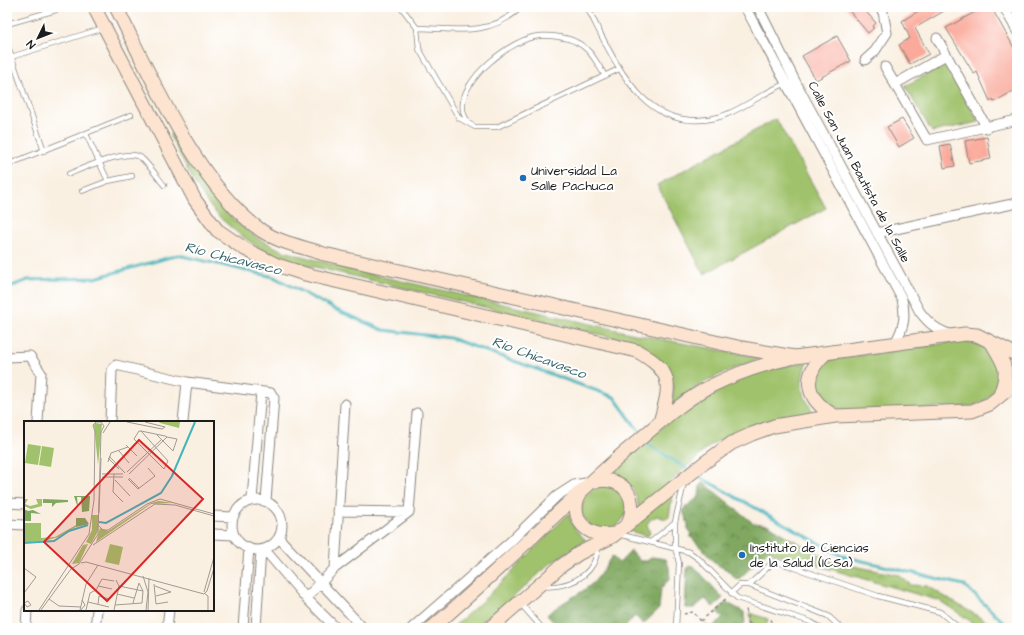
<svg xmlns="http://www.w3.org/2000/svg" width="1024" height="635" font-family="'Architects Daughter',sans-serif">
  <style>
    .grass { fill: url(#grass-tufts); stroke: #5e6f44 }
    .forest { fill: url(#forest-crowns); stroke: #4e623e }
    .garden { fill: #a0c26c; stroke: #5e6f44 }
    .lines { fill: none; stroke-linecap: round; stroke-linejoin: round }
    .stream { stroke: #43b3bc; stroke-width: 3 }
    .building { fill: #faa99a }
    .lane-casing { stroke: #8b867f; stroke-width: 6 }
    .street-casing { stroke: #8b867f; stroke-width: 11 }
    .secondary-casing { stroke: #8b867f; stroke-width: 15 }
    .path { stroke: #8b867f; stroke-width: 1.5; stroke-dasharray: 3 3; stroke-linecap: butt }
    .lane { stroke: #fff; stroke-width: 4.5 }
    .street { stroke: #fff; stroke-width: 9 }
    .secondary { stroke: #fde4d0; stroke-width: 13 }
    .poi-dot { fill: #1f6fb2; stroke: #fff; stroke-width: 1.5 }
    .labels { text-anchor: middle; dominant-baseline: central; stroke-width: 4; stroke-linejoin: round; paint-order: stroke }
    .poi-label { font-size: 13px; fill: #1c1c1c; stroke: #fff; text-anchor: start }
    .street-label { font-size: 13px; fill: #1c1c1c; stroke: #fff }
    .water-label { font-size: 14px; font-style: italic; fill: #2e6064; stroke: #fff }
    .inset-river { fill: none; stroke: #43b3bc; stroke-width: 2 }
    .inset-road { fill: none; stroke: #a19b93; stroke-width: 1 }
    .view { fill: #d62828; fill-opacity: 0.15; stroke: #d62828; stroke-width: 2 }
    .inset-edge { fill: none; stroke: #1c1c1c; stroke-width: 2 }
  </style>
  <defs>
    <pattern id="grass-tufts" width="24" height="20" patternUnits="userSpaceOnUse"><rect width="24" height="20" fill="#a0c26c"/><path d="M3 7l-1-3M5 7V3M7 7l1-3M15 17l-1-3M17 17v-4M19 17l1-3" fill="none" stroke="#89a65d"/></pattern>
    <pattern id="forest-crowns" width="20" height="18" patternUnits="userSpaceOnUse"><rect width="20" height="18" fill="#80a860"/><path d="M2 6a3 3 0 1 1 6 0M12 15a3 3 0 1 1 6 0" fill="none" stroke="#68884e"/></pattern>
  </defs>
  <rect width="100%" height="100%" fill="#fff"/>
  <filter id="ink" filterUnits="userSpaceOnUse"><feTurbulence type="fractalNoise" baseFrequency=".025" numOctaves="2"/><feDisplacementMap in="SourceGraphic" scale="8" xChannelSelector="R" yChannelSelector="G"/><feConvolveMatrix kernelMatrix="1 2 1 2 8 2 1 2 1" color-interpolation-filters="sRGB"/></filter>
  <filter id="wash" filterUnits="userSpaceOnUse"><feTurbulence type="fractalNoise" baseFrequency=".012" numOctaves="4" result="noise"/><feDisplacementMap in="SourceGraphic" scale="16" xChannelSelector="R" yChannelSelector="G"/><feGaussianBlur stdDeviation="0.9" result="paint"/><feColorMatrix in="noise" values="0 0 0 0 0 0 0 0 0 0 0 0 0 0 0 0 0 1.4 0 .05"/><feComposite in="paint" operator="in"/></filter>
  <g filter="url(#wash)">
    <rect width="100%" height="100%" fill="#faf0e2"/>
    <path class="grass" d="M784,535l49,27 66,13 12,10 16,1 64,38 3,4h-18l-7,-8 -29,-19 -169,-49 -2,-2z"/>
    <path class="forest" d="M703,482l50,41 16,2 15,10 -45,44h-3l-10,-10 -9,-4 -27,-29 2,-2 -4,-5c1,-10 -6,-13 -4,-21l15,-11 1,-12z
      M631,551l9,10h7l5,-4 14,2 3,8 1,12 -9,9 -2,21 -16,15 -8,-8 -11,12h-65l-12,-13c14,-13 33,-20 47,-33 7,-7 12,-18 18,-26l7,7z
      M689,566h5l29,32 -10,9 -8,-8 -11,9h-9l2,-39z
      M726,602l18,10 1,11 -5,5 -28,-1 11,-9 -6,-7z"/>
    <path class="garden" d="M946,64l33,58 -47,10 -27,-46z
      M776,119l50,89 -122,66 -47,-89z
      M174,130l40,67 20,23 25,19 24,12 70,19 286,65 123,23c-33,11 -63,24 -90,47 7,-42 -19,-53 -53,-66l-338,-80c-29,-14 -56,-32 -75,-58 -14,-20 -24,-44 -36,-65z
      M961,341c15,2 32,6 38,22 7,20 -8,39 -28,43 -12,2 -27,1 -40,2 -28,1 -57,2 -85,4 -24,-8 -34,-19 -26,-45l8,-7z
      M807,362c-9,21 -5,33 7,51 -35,3 -75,13 -104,33l-71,64c-4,-25 -10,-27 -32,-36 42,-35 83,-76 134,-96 21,-8 44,-12 66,-16z
      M609,485c23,14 24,28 3,45l-23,-4 -8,-14 3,-15 11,-10z
      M673,490l-4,27 -3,2 -9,-3 -6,3 -4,5 3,10 -3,2 -21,-6z
      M569,513c2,12 8,20 17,27l-35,23 -50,45 -29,20h-20l37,-33z
      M750,613l18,6 -3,9 -14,-4z"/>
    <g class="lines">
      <path class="stream" d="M7,288l21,-8 67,-2 83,-23 96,22 60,32 49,21 67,8 164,59 27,37
        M645,440l6,6 39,25
        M696,475l146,81 122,29 46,43"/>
    </g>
    <g id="blocks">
      <path class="building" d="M846,7h16l14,16 -4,4 2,1 -6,5z
        M925,7h26l-36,21 14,26 -19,10 -11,-19 11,-7 -8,-17z
        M984,7h7l26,46v36l-23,13 -1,-3 -3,2 -13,-29 -3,2 -28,-46z
        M837,36l14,25 -35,19 -14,-24z
        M902,119l12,19 -15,9 -12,-20z
        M987,137l4,22 -22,4 -4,-22z
        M950,144l5,22 -11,2 -4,-22z"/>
    </g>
  </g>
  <g filter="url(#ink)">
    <use href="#blocks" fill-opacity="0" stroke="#8b867f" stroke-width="1"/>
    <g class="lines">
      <defs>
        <path id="lane" d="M256,7h4
          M401,7l16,21 2,21 40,69 16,9h22l122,-58
          M587,7c28,54 56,130 132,110 22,-6 46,-26 68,-34
          M7,24l49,-14
          M417,28c39,1 73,9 104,-21
          M7,44l37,107
          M11,57l93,-29
          M467,121c-1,-3 -4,-7 -4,-11 -5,-30 50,-72 76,-74 10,-1 28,1 37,6 14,6 21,21 29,34
          M86,134l22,47
          M7,165l124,-50
          M69,174c14,-6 57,-25 71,-17 7,5 18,21 24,28
          M82,191l26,-10 24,-5
          M618,534l71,18 10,7 38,39 74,24 9,6
          M651,542l24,-20
          M749,585l22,-21 7,-2 100,34 62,16 19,16
          M541,586c19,2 42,-4 52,-22 3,-5 4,-12 6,-18
          M731,593l9,-8h9l79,31 13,12
          M520,603l22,25
          M676,628l3,-65 -4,-16v-25l9,-39"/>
        <path id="street" d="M745,7l157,292c4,18 2,28 -7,44
          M758,7l37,74 125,231c9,12 17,18 32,23
          M1004,7l13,24
          M937,38l50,90
          M865,60l10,-9 12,-18 -4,-21 -4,-5
          M885,67l42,73 90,-20
          M895,84l51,-29
          M877,233l140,-30
          M7,357l23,-1 11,17 -3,49
          M110,422l2,-52 4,-5 71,17 84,11 3,5 -8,103
          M183,422l4,-40
          M252,499l9,-107
          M232 525a25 25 0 1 1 50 0a25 25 0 1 1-50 0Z
          M7,503l18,1
          M338,511l71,1
          M213,516l20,1
          M7,524l18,1
          M213,534l21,1
          M279,538l84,90
          M264,549l42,49 30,30
          M335,568l10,-164
          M306,598l29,-30 74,-56 8,-99
          M26,628l1,-18
          M95,628l2,-18
          M167,628l2,-18
          M243,628l6,-80
          M256,628l5,-78
          M412,628l98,-86 47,-46 17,-11 17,-3"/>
        <path id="secondary" d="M94,7l101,193 22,30 28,19 32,16 28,9 332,77c37,21 34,33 23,71
          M116,7c35,69 82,180 146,224 18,12 42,16 62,23l418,94 53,9
          M993,345c13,21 16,26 7,50
          M826,353c-26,23 -20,47 9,63
          M591,482c30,-8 49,13 37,42
          M580,492c-12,26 6,47 34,42
          M432,628c67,-57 128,-120 194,-177 28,-23 55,-50 87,-66 26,-13 54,-22 82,-28l170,-23 12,1 40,20
          M490,628l71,-62 17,-12 35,-18 91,-73 28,-20 20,-9 22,-8 61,-10 137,-5 18,-7 27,-22"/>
      </defs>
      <use href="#lane" class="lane-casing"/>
      <use href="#street" class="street-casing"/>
      <use href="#secondary" class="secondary-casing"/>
      <path class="path" d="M684,614l9,-2 14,16
        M701,621l26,-23
        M749,624l12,4
        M770,625l10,3
        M744,628l5,-4 -3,-15
        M769,628l3,-10"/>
      <use href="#lane" class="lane"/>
      <use href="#street" class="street"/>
      <use href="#secondary" class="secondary"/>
    </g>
  </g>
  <g class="poi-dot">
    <circle cx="523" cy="178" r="4"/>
    <circle cx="742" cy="555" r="4"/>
  </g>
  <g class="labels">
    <g class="poi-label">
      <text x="531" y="171">Universidad La<tspan x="531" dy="15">Salle Pachuca</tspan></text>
      <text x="750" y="548">Instituto de Ciencias<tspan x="750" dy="15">de la Salud (ICSa)</tspan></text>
    </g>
    <g class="street-label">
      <text transform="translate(859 172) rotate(62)">Calle San Juan Bautista de la Salle</text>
    </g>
    <g class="water-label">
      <text transform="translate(233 259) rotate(14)">Río Chicavasco</text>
      <text transform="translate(539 358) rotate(20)">Río Chicavasco</text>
    </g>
  </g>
  <g transform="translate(24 421)">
    <rect width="190" height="190" fill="#faf0e2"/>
    <path d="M135,1h21l-1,6 -19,-5zM0,102h17v15l14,-1 21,-12v2l-18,10 -10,3 -24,3z" fill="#a0c26c"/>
    <path d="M50,75h16l-1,15 -7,1 -1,-15h-4l1,11zM19,78l25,1v2l-12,1 -4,4v-4h-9zM0,88l4,2 5,-1 8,4 -10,-1v8h-6zM61,97l4,6 -13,3v-9z" fill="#80a860"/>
    <path d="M71,2l7,1 -4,41 -4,-40zM4,23l13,2 -3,19 -13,-2zM18,25l12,2 -3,19 -12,-2zM0,78h4l-3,5 5,2 8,-2 -2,-5h6v7l-11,3 -7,-3zM135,80l14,2 -22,1 -55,38 4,-14 8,3 43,-28zM68,94h7l-1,16 -7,13 -5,-2 6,-12zM64,123l-9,19 -7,1 11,-19zM86,123l13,3 -4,18 -14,-3z" fill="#a0c26c"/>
    <path class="inset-river" d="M75,101l7,1 55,-30 11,-17 23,-54M0,122l30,-2 15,-10 19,-6"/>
    <path class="inset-road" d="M103,1l35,7 3,-2M121,1l20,5M117,10l27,30 -4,8 -30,-30 5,-8h2l24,5 2,1 10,2 -4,12 -16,-16M79,12l7,-11M102,24l11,11M95,30l10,12M85,35l16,17M84,37l11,11M84,41l3,-9 17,-6M103,51l35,-33M78,53h21M90,53l-1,18 10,10M105,53l38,-37M78,56h21M105,57l10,10M104,58l10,10 17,-13 -7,-8M91,59l15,16M75,92l2,-55M75,105l4,4h5l39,-26 13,-5 54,15M69,124l62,-41 20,1 39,11M57,142l5,-1 118,32 3,-3 7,-23M0,147l12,9 -12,16M119,155l5,16 -2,18M92,159l3,6 24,5M130,163l2,20 12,-2M74,165l14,3M131,165l16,6 -15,4M180,171l10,-35M180,172l4,3v14M93,173l17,4M25,178l10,7 22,1M64,181l21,5M0,182l3,4 4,-2 -3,-4 -4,2M74,183l1,-8 10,3M91,184l27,-2 1,-12 -4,-8 -6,20M15,189l50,-76 5,-34 1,-68 -2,-7 3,-3h5l3,4 -3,6 -3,102 -19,30 -8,5 -30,41M56,189l6,-26 12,-19M57,189l4,-5 -3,-5M62,189l4,-17 6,-3 6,-11 12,2M90,189l5,-24M124,189l1,-32"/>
    <path class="view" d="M115,19l64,59 -96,102 -63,-59z"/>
    <rect width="190" height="190" class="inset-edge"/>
  </g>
  <rect width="1024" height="635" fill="none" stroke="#fff" stroke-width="24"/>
  <g transform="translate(38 38) rotate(227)" stroke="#ffffff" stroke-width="3" paint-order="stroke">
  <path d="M0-3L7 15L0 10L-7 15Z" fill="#1c1c1c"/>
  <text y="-6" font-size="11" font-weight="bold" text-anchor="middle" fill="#1c1c1c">N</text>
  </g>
</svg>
